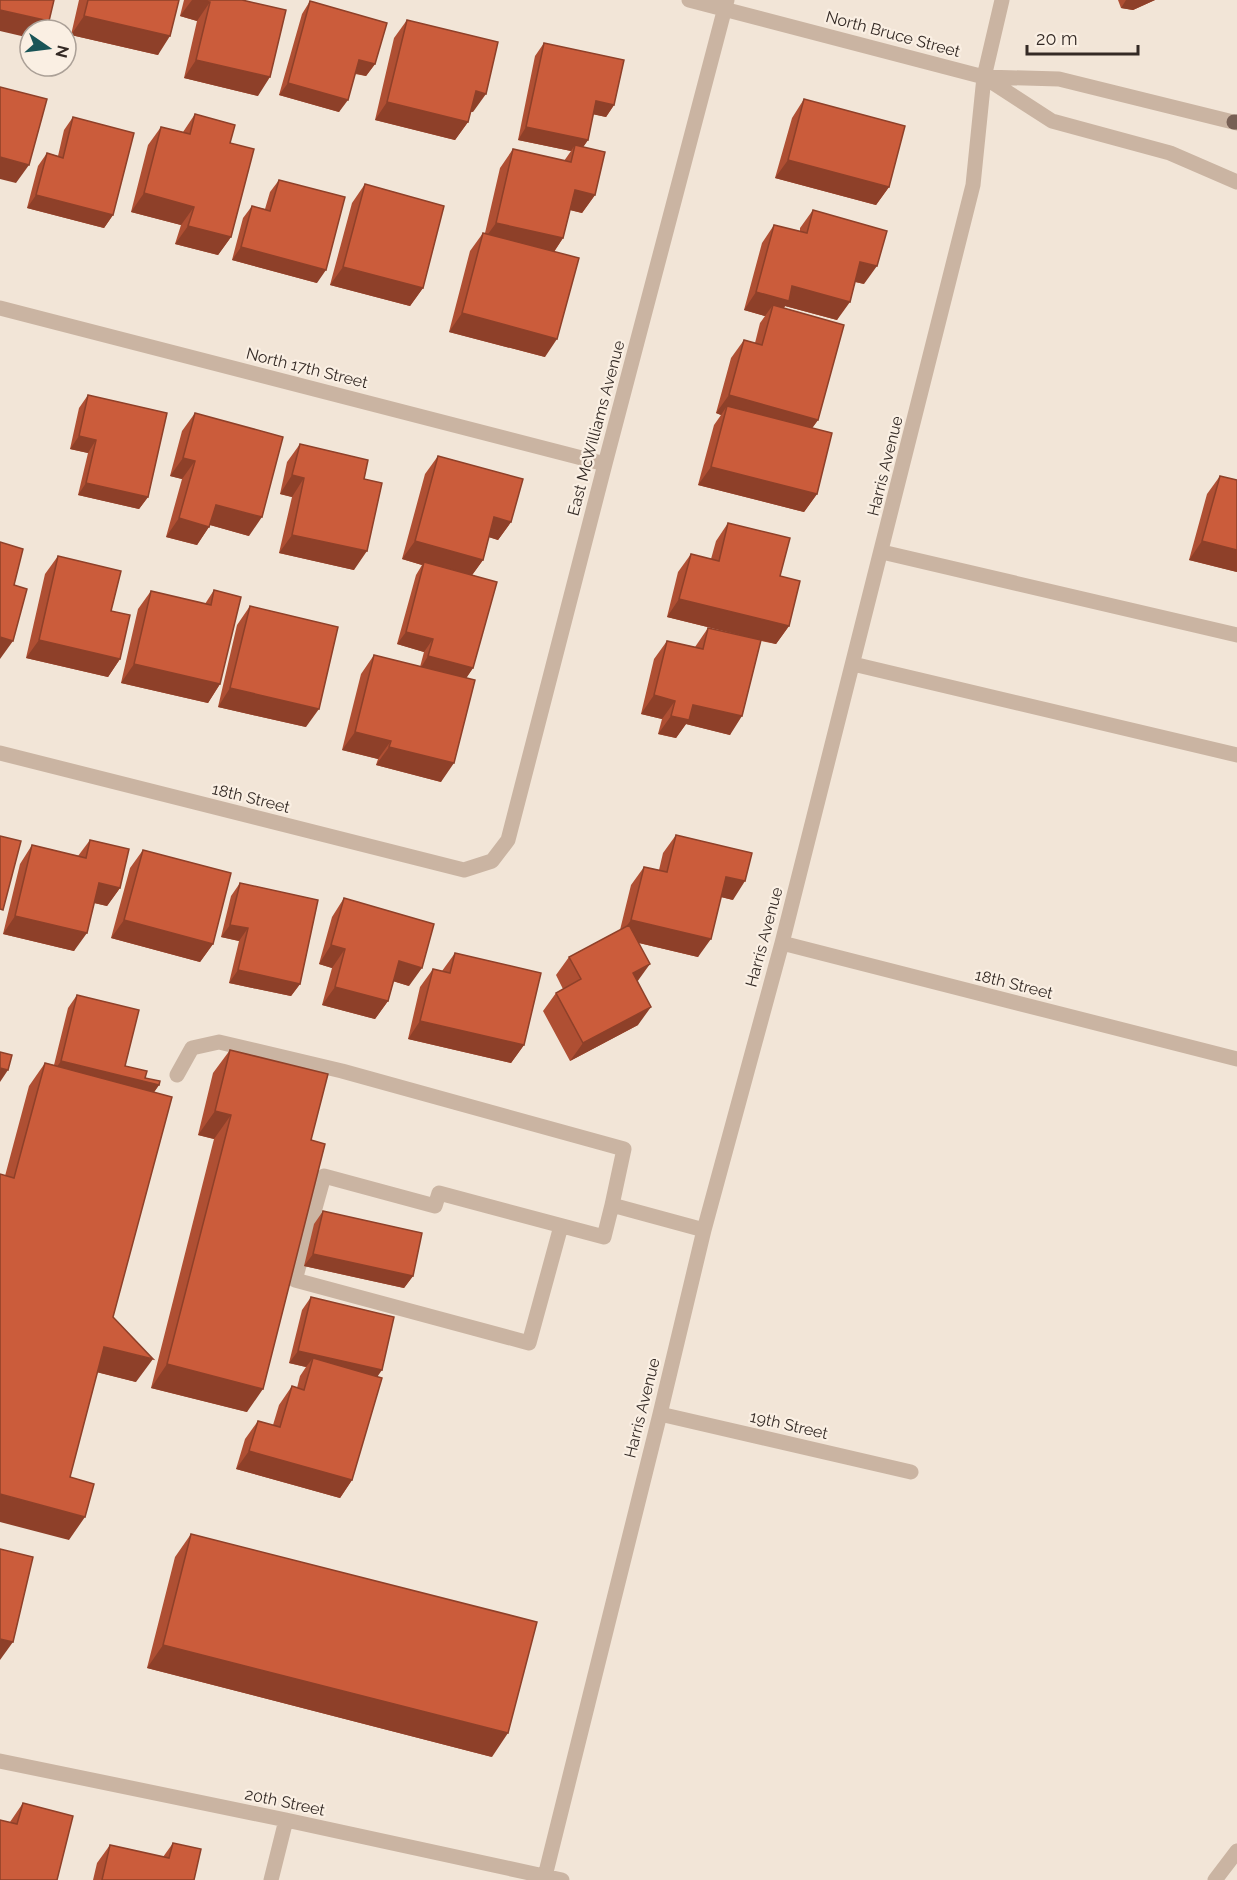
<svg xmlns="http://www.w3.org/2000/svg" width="1237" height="1880" font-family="Raleway,sans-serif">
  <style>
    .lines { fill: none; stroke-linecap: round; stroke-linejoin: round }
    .minor { stroke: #cab4a2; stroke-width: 15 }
    .major { stroke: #776055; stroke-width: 15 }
    .wall { fill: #af4f33 }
    .shaded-wall { fill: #8e4029 }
    .building { fill: #cb5c3b; stroke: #8e4029; stroke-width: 1.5 }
    .labels { text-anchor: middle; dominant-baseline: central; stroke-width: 4.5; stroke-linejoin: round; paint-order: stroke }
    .street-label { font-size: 16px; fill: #342a25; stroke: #faefe3 }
  </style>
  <rect width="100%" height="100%" fill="#f2e5d7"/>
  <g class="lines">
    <path class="minor" d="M689,0l295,77 75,2 178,44
      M984,77l68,44 118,32 67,29
      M0,308l605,156
      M882,552l355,83
      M853,664l384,91
      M0,753l464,117 28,-9 16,-21 97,-376 122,-464
      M782,943l455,116
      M177,1075l15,-27 27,-6 123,29 282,78 -12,56
      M561,1226l-32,117 -234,-63 29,-104 111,30 4,-13 165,44 8,-32 92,25
      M660,1414l251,58
      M0,1761l286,59 276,60
      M271,1880l15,-60
      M544,1880l116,-466 44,-184 78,-287 191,-758 11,-108 18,-77
      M1215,1880l22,-29"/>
    <path class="major" d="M1234,122h3"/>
  </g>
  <path class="wall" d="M79,0h100l-21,55 -87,-20z
    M184,0h58l16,96 -74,-18 13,-57 -17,-5z
    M1118,0h37l-22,10 -12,-2z
    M310,1l65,63 -9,12 -11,-2 -16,38 -60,-17 23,-81z
    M407,20l66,92h-3l-2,10 -13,18 -80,-20 19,-82z
    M544,43l70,62 -8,12 -13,-3 -5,26 -5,7 12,48 -13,18 -12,-3 -7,28 -9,14 -9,105 -96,-25 21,-81 13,-18h2l15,-65 13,-19 51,12 7,-10 -53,-11 17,-84z
    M804,99l85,88 -13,18 -101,-27 17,-60z
    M195,114l35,29 1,94 -13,18 -43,-11 6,-19 -50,-13 17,-67 13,-18 22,5z
    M73,117l40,98 -9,13 -77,-20 11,-42 9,-13 11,3 6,-26z
    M279,180l38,103 -85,-23 11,-42 9,-12 13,3 5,-17z
    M365,184l58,104 -13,18 -80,-21 22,-82z
    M813,210l51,74 -9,-2 -18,38 -52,-14 -1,2 34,112 -6,8 5,66 -13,18 -106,-27 16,-60 7,-10 -5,-2 15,-55 13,-18 11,3 5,-20 5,-7 -21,-6 18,-67 12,-18 26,7v-4z
    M88,395l60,102 -9,12 -61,-14 10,-42 -18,-4 9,-41z
    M195,413l54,123 -39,-11 -13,20 -31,-8 16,-58 -12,-3 12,-45z
    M300,444l64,35 -10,91 -75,-17 13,-56 -12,-3 7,-32z
    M438,456l73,66 -13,18 -9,-3 -6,23 -11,15 1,93 -7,10 -25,104 -65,-17 2,-6 -36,-9 19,-76 13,-19 46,12 4,-15 -27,-8 19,-69 6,-10 -20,-6 23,-85z
    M1220,476l17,96 -48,-12 18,-66z
    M728,523l52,53 9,50 -13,18 -15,-3 -31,94 -44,-11 -10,14 -18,-4 4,-15 -21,-5 13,-55 13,-18 28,6 13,-19 40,9 -81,-20 11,-45 13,-18 20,5 5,-18z
    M58,556l53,55 9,48 -12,18 -82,-19 19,-84z
    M214,590l6,94 -12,19 -87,-20 17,-74 13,-18 54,13z
    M250,606l56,121 -88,-20 19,-82z
    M676,835l57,65 -12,-3 -23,60 -59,-14 -1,39v43l-68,36 -27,-50 13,-18 7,-4 -7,-14 13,-18 51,-27 11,-45 13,-18 15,3 4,-17z
    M90,840l30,48 -13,18 -13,-3 -20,48 -71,-17 17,-70 12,-19 46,11z
    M143,850l70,94 -13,18 -89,-24 19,-70z
    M240,883l60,101 -9,12 -62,-13 10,-42 -18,-4 10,-41z
    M344,898l65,88 -16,-5 -5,20 -13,18 -53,-14 10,-37 -13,-4 13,-47z
    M455,953l69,92 -13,18 -103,-24 12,-52 13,-18 9,2z
    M77,995l48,71 34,19 -5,7 -41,225 23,65 -39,-10 -27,105 -1,63 -64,-364 24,-90 16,-23 9,2 14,-57z
    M230,1050l81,90 -64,272 -96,-24 63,-249 -16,-4 15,-62z
    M323,1211l90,65 -9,12 -100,-22 10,-42z
    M311,1297l66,79 -25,104 -12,18 -104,-29 9,-30 13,-18 15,4 6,-20 13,-19 5,2 3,-12 6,-9 -17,-4 13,-53z
    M191,1534l301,223 -345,-89 28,-111z
    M23,1803l34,77 -47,-58z
    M173,1843l21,37h-101l4,-17 13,-18 53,12z"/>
  <path class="shaded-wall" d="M192,0h8l10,2 -13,19 -17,-5z
    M1126,0h29l-22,10 -12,-2z
    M0,10l49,11 -6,9h-13v8l-30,-7z
    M84,16l86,20 -12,19 -87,-20z
    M196,60l74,17 -12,19 -74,-18z
    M359,60l16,4 -9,12 -16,-4z
    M288,83l60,17 -9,12 -60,-17z
    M476,91l10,3 -13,18 -10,-2z
    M596,101l18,4 -8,12 -19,-4z
    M387,102l81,20 -13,18 -80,-20z
    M526,127l62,13 -9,13 -4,-8 -4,6 -53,-11z
    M0,157l29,8 -13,18 -16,-4z
    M788,160l101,27 -13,18 -101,-27z
    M575,190l20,5 -13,18 -20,-5z
    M144,193l50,14 -13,18 -50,-13z
    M36,195l77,20 -9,13 -77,-20z
    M496,223l67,15 -12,18 -68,-15z
    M188,226l43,11 -13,18 -43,-11z
    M241,247l85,23 -9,13 -85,-23z
    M860,262l17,4 -13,18 -16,-4z
    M343,267l80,21 -13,18 -80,-21z
    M792,286l58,16 -13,18 -52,-14 -9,14 -3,-15 -8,11 -21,-6 12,-18z
    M462,313l95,26 -12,18 -96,-25z
    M729,395l89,25 -13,18 -78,-32 -6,9 -5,-2z
    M79,436l17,4 -8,13 -18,-4z
    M183,458l12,3 -13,18 -12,-3z
    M711,467l106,27 -13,18 -106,-27z
    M292,475l12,3 -12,19 -12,-3z
    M86,483l62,14 -9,12 -61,-14z
    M216,505l46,12 -13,19 -46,-13z
    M494,517l17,5 -13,18 -16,-5z
    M179,518l30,9 -12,18 -31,-8z
    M292,535l75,16 -13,19 -75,-17z
    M415,541l68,19 -13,18 -46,-16 -2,3 -20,-6z
    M1202,541l35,9v22l-48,-12z
    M679,599l110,27 -13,18 -109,-27z
    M406,632l27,7 -9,13 -27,-8z
    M0,637l13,4 -13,18z
    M39,640l81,19 -12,18 -82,-19z
    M428,656l45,12 -8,12 -45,-11z
    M134,664l86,20 -12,19 -87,-20z
    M230,688l89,21 -13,18 -88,-20z
    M654,695l21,6 -13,18 -21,-5z
    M693,705l49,11 -12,19 -44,-11 -10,14 -18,-4 13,-18z
    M355,732l36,9 -13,18 -36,-9z
    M389,747l65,16 -13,19 -65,-17z
    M726,877l19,4 -12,19 -20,-5z
    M99,883l21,5 -13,18 -21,-5z
    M15,916l72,17 -13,18 -71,-17z
    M124,920l89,24 -13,18 -89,-24z
    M631,920l80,19 -13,18 -80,-19z
    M230,925l18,3 -9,13 -18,-4z
    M331,945l14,4 -13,19 -13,-4z
    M399,961l23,7 -13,18 -23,-7z
    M650,964l-13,18 -4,-9z
    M238,970l62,14 -9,12 -62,-13z
    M335,987l53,14 -13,18 -53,-14z
    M651,1007l-13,18 -68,36 13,-18z
    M420,1021l104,24 -13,18 -103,-24z
    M61,1061l98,24 -9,13 -98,-24z
    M0,1068l8,2 -8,12z
    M215,1111l16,4 -17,24 -16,-4z
    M313,1254l100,22 -9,12 -100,-22z
    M104,1347l49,12 -17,23 -48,-12z
    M298,1351l84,19 -9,13 -60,-25 -7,9 -17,-4z
    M167,1364l96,25 -16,23 -96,-24z
    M249,1451l103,29 -12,18 -104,-29z
    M0,1494l85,23 -16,23 -69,-18z
    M0,1639l13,3 -13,18z
    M163,1645l345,88 -16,24 -345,-89z"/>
  <path class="building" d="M0,0h54l-5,21 -49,-11z
    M88,0h91l-9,36 -86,-20z
    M200,0h42l44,10 -16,67 -74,-17 14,-58z
    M310,1l77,22 -12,41 -16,-4 -11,40 -60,-17z
    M407,20l91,22 -12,52 -10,-3 -8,31 -81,-20z
    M544,43l80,17 -10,45 -18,-4 -8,39 -62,-13z
    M0,87l47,12 -18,66 -29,-8z
    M804,99l101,27 -16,61 -101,-27z
    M195,114l40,11 -5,18 24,6 -23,88 -43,-11 6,-19 -50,-14 17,-66 29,7z
    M73,117l61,16 -21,82 -77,-20 11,-42 16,5z
    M575,145l30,7 -10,43 -20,-5 -12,48 -67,-15 17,-74 58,13z
    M279,180l66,17 -19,73 -85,-23 11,-41 18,5z
    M365,184l79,22 -21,82 -80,-21z
    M813,210l74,21 -10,35 -17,-4 -10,40 -58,-16 -3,15 -33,-9 18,-67 33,8z
    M483,233l96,25 -22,81 -95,-26z
    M773,305l71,20 -26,95 -89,-25 15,-55 18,5z
    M88,395l79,18 -19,84 -62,-14 10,-43 -17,-4z
    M727,406l105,27 -15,61 -106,-27z
    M195,413l88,24 -21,80 -46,-12 -7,22 -30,-9 16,-57 -12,-3z
    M300,444l68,16 -4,19 18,4 -15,68 -75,-16 12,-57 -12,-3z
    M438,456l85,23 -12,43 -17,-5 -11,43 -68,-19z
    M1220,476l17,4v70l-35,-9z
    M728,523l62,15 -10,38 20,5 -11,45 -110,-27 12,-45 28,7z
    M0,542l23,7 -9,36 13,4 -14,52 -13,-4z
    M58,556l63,15 -10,40 19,4 -10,44 -81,-19z
    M424,562l73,20 -24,86 -45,-12 5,-17 -27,-7z
    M214,590l27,7 -21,87 -86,-20 17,-73 60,14z
    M250,606l88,21 -19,82 -89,-21z
    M708,628l53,12 -19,76 -49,-11 -4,15 -18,-4 4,-15 -21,-6 13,-54 36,8z
    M374,655l101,25 -21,83 -65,-16 2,-6 -36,-9z
    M676,835l76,18 -7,28 -19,-4 -15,62 -80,-19 13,-53 23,5z
    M0,836l21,5 -18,69 -3,-1z
    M90,840l39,9 -9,39 -21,-5 -12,50 -72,-17 17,-71 54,13z
    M143,850l88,23 -18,71 -89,-24z
    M240,883l78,17 -18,84 -62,-14 10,-42 -18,-3z
    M344,898l90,26 -12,44 -23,-7 -11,40 -53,-14 10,-38 -14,-4z
    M629,925l21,39 -17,9 18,34 -68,36 -27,-50 25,-14 -12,-22z
    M455,953l86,20 -17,72 -104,-24 13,-52 17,4z
    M77,995l62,15 -14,56 22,5 -2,7 15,3 -1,4 -98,-24z
    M230,1050l98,24 -17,66 14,4 -62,245 -96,-25 64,-249 -16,-4z
    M0,1052l12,3 -4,15 -8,-2z
    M45,1063l127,34 -59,220 40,42 -49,-12 -34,130 24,7 -9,33 -85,-23v-320l14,4z
    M323,1211l99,22 -9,43 -100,-22z
    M311,1297l83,20 -12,53 -84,-19z
    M313,1358l69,20 -30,102 -103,-29 9,-30 22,6 12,-41 12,4z
    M191,1534l346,88 -29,111 -345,-88z
    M0,1549l33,8 -20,85 -13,-3z
    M23,1803l50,13 -16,64h-57v-60l17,4z
    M173,1843l28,6 -7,31h-92l8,-35 59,13z"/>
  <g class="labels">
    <g class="street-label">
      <text transform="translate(893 34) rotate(15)">North Bruce Street</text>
      <text transform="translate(307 368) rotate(14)">North 17th Street</text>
      <text transform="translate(596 428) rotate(-75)">East McWilliams Avenue</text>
      <text transform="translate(885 466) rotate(-76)">Harris Avenue</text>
      <text transform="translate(251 798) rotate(14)">18th Street</text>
      <text transform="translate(764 937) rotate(-75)">Harris Avenue</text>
      <text transform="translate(1014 984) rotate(14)">18th Street</text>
      <text transform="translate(642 1408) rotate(-76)">Harris Avenue</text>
      <text transform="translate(789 1425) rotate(13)">19th Street</text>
      <text transform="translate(285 1802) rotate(12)">20th Street</text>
    </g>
  </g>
  <g transform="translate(48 48) rotate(104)"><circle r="28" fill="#faefe3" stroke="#aba097" stroke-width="1.5"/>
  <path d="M0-4.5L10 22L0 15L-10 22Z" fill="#195457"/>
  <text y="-9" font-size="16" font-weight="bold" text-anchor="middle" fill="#342a25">N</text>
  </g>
  <path d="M1027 45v9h111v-9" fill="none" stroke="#342a25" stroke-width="3"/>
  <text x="1036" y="45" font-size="18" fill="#342a25" stroke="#faefe3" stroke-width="4.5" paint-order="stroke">20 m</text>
</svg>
